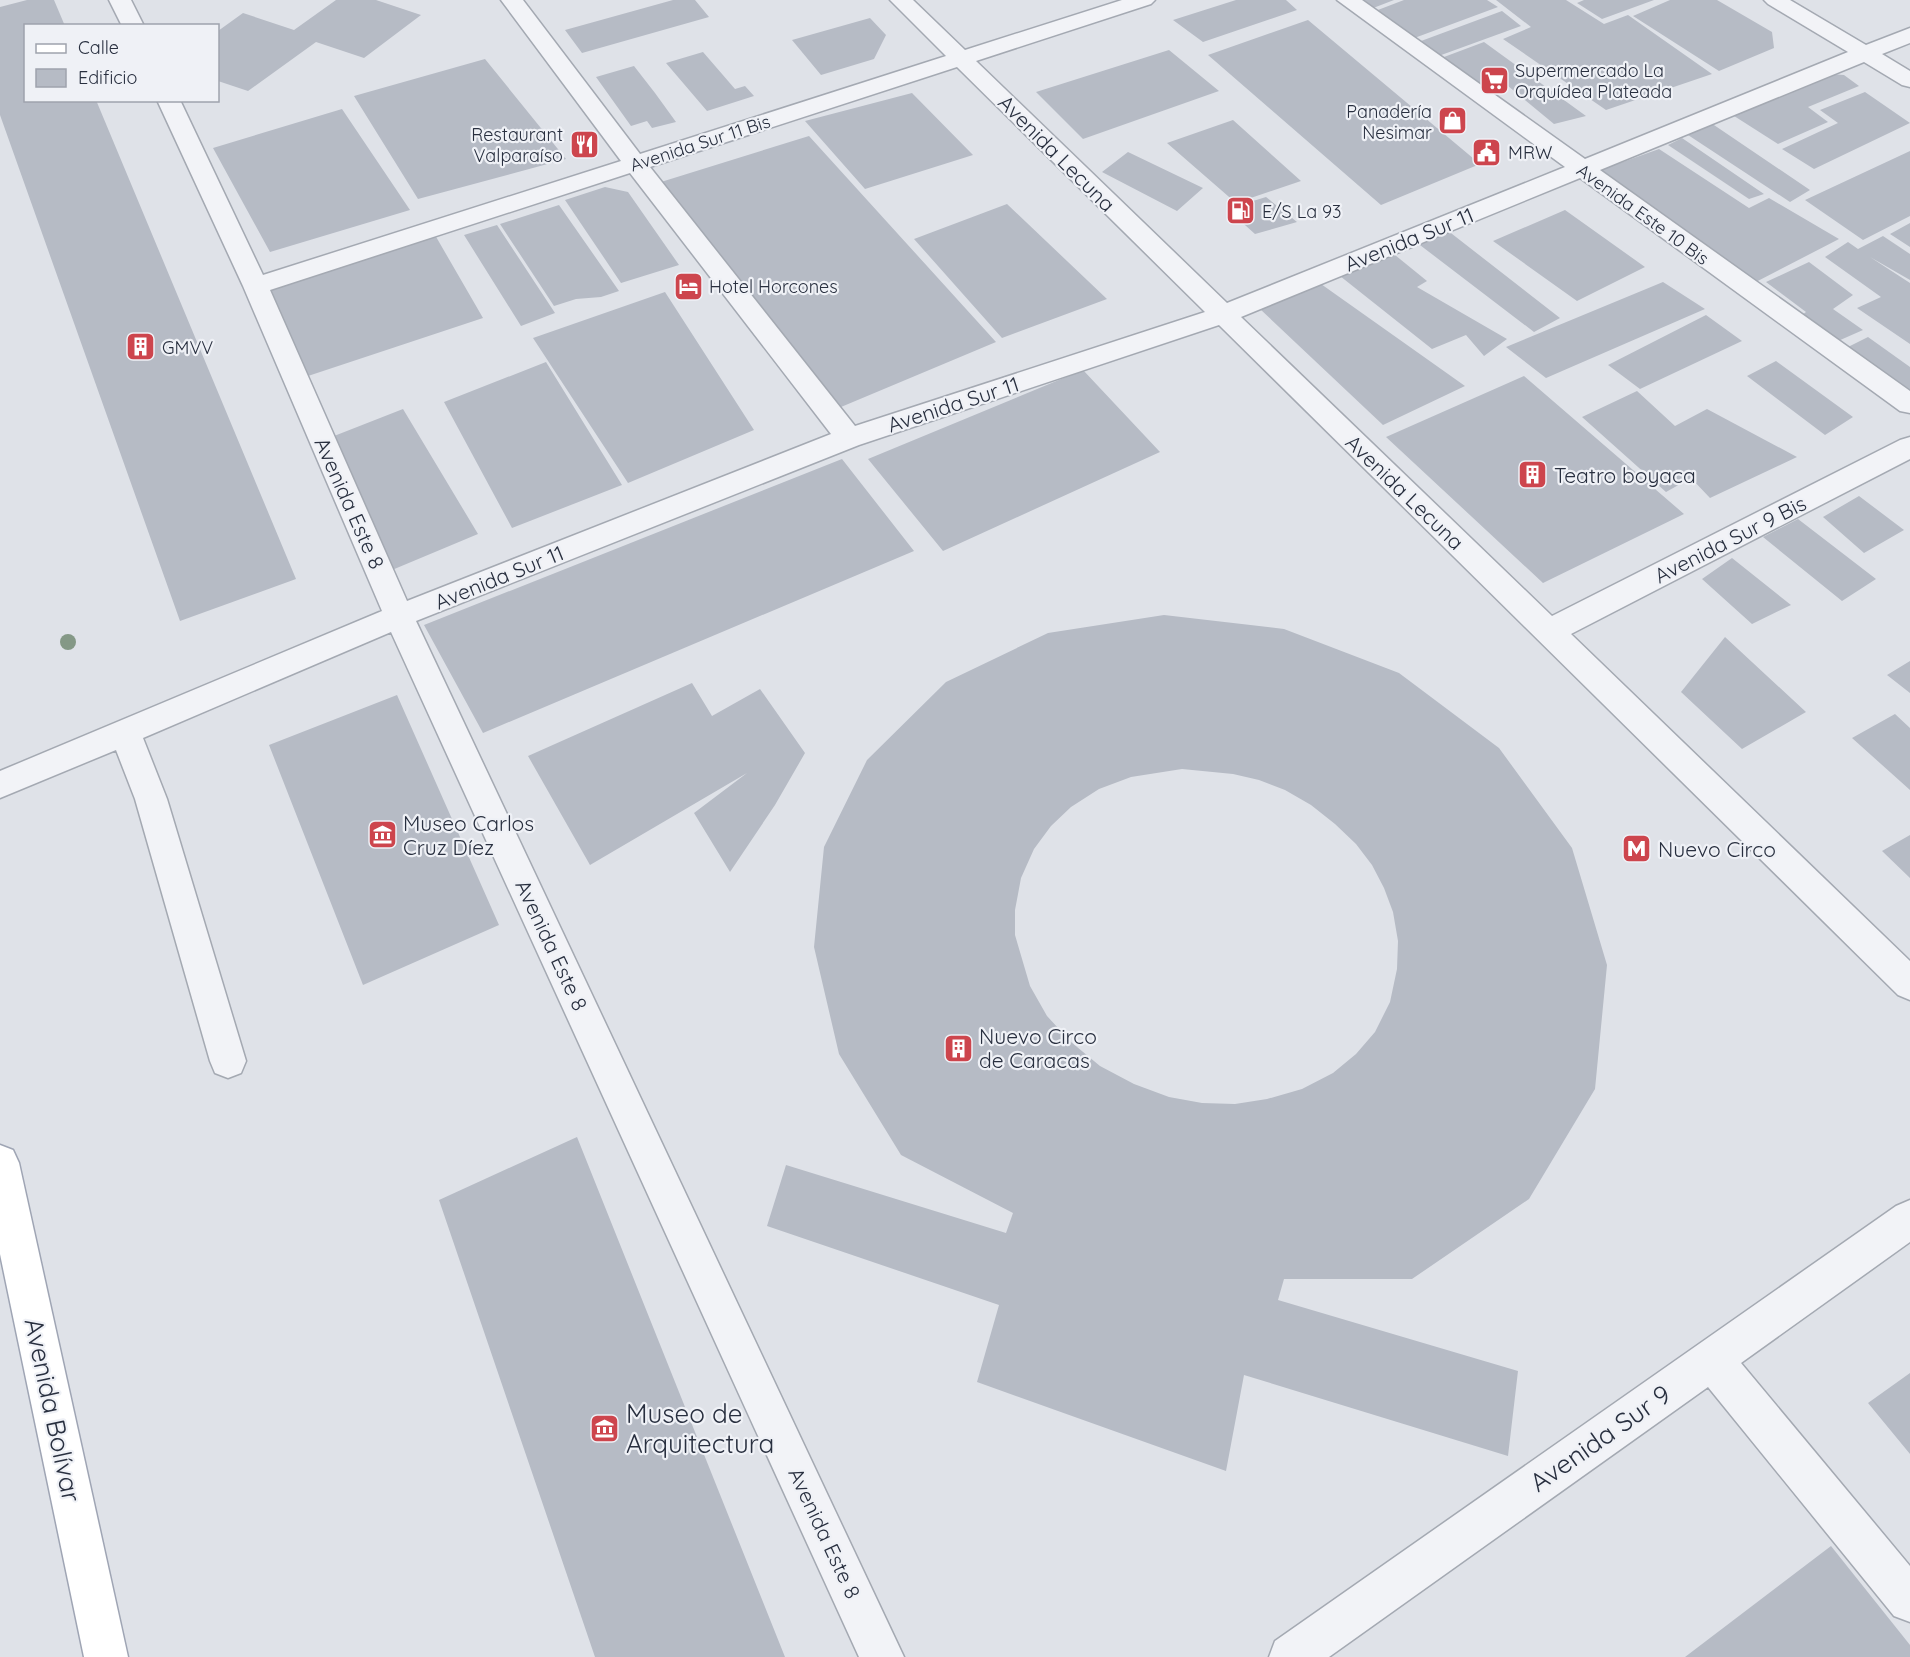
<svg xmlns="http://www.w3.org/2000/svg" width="1910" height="1657" font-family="Quicksand,sans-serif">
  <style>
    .building { fill: #b6bbc5; fill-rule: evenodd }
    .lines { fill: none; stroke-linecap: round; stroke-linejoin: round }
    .minor-casing { stroke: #a4a9b2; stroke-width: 3 }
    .major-casing { stroke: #9fa5b4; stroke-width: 3 }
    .minor { fill: #f2f3f7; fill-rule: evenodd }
    .major { fill: #fff; fill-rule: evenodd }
    .tree { fill: #849886 }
    .labels { text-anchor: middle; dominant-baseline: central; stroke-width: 4.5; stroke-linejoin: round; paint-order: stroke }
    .far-poi-label { font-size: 18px; fill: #282f3f; stroke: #eff1f6; text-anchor: start }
    .far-street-label { font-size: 18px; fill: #282f3f; stroke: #eff1f6 }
    .street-label { font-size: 21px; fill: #282f3f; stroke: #eff1f6 }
    .poi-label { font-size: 21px; fill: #282f3f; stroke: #eff1f6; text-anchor: start }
    .near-street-label { font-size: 26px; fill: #282f3f; stroke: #eff1f6 }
    .near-poi-label { font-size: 26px; fill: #282f3f; stroke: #eff1f6; text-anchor: start }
  </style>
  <rect width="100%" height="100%" fill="#dfe2e8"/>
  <path class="building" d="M27,0h27l11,26h-39v74h70l200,479 -116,42 -180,-506v-108z
    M336,0h40l45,15 -57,43 -48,-16 -68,49 -30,-10v-50l25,-18 51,17z
    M673,0h22l14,17 -127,36 -17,-23z
    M1236,0h50l11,10 -94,32 -30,-22z
    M1356,0h38l-26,10z
    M1404,0h83l11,7 -89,33 -39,-27z
    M1496,0h70l38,24 24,-9 84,59 -106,36 -103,-71 28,-12z
    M1584,0h70l-52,19 -25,-16z
    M1670,0h47l55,32 2,16 -55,23 -86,-55z
    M1502,11l19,15 -88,32 -20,-14z
    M870,18l16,17 -12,24 -53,16 -29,-35z
    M1308,20l172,144 -99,41 -173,-150z
    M1484,42l102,74 -32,8 -52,-43 -24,8 -42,-29z
    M1169,50l50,41 -136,48 -47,-47z
    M703,52l32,37 10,-3 9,10 -47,15 -41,-48z
    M485,59l81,100 -148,40 -64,-103z
    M634,66l21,27 21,29 -24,6 -5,-7 -16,5 -35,-49z
    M1830,74l14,1 15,11 -51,21 20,15 -50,22 -47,-30z
    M1865,92l45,31 -96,46 -32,-20 56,-26 -18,-13z
    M912,93l61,62 -108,34 -60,-68z
    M342,109l68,101 -140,42 -57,-104z
    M1233,120l68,61 -65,22 -69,-60z
    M1711,123l99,67 -20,12 -102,-67z
    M809,136l187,206 -155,65 -180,-225z
    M1682,138l82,56 -15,5 -81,-54z
    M1659,149l90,59 20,-10 70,41 -89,46 -155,-113z
    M1910,151v65l-47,24 -58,-40z
    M1128,152l75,36 -26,23 -75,-39z
    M605,187l23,5 51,73 -58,18 -56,-83z
    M1266,197l31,25 -42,12 -28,-25z
    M1007,204l100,95 -105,39 -88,-99z
    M559,205l60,86 -18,6 -25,2 -22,7 -54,-82z
    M1565,210l80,57 -68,34 -84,-60z
    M1910,223v24l-20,-13z
    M497,225l58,88 -34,13 -57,-91z
    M1447,230l113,88 -26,14 -118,-90z
    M435,235l48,83 -178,59 -39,-88z
    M1883,236l27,18v26l-40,-23 40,26v61l-53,-36 24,-11 -56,-40 23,-15 10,7z
    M1395,255l32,26 -10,6 90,52 -23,17 -18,-21 -34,14 -92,-73z
    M1809,262l44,33 -20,14 30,21 -25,11 -41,-22 9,-7 -40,-30z
    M1663,282l42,27 -159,69 -40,-31z
    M1321,284l144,102 -82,39 -123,-116z
    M665,292l89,138 -126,53 -95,-145z
    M1706,315l36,26 -102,48 -32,-24z
    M1868,337l42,30v28l-70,-44z
    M1776,361l77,56 -28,18 -78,-59z
    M546,362l76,123 -110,43 -68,-126z
    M1083,370l77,82 -217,99 -75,-92z
    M1524,376l160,138 -141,69 -157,-146z
    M1637,391l38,35 32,-17 90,48 -87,41 -19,-20 -25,14 -84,-75z
    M403,409l75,125 -86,36 -63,-132z
    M842,459l72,92 -431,182 -59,-108z
    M1859,496l45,34 -40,23 -41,-36z
    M1798,519l78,60 -34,22 -79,-64z
    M1732,558l59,47 -39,19 -50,-45z
    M1164,615l120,14 115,44 100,75 73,100 35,117 -12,124 -66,110 -117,80h-128l-6,21 240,71 -10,85 -264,-81 -18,96 -249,-89 22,-77 -232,-79 19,-61 220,68 7,-20 -112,-58 -62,-101 -25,-107 10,-100 43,-87 79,-78 102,-49zM1182,769l51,5 26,6 26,10 26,15 24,19 21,20 16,21 12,23 9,24 5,29 -1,28 -7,33 -15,30 -19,22 -23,19 -31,16 -35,10 -32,5 -33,-1 -33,-6 -35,-13 -34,-18 -29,-24 -24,-26 -17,-30 -15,-51v-25l6,-32 13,-29 17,-23 20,-19 28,-18 32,-12z
    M1725,637l81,75 -64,37 -61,-57z
    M1910,661v32l-23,-18z
    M692,683l20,33 48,-27 45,64 -30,52 -45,67 -36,-59 53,-40 -157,92 -62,-109z
    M397,695l102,230 -136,60 -94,-240z
    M1895,714l15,14v62l-58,-52z
    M1910,835v43l-28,-27z
    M577,1137l208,520h-190l-156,-457z
    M1910,1373v81l-42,-51z
    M1831,1546l79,99v12h-225z"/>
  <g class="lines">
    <defs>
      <path id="minor" d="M109,0h22l13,26h-22z
        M501,0h22l117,154 306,-98 -56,-56h23l52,50 157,-50h33l-4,4 -175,57 251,242 338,-136 -228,-167h25l223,159 263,-107 -80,-48 -4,-4h26l76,45 44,-17v15l-28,11 28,17v16l-8,-2 -38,-23 -264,108 310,221v22l-10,-2 -320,-233 -339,139 311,299 348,-176 10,-3v22l-339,175 339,327v39l-12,-5 -679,-670 -360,120 -443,176 488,1036h-45l-468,-1025 -248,106 24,61 79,262 -5,12 -13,5 -13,-5 -5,-12 -75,-262 -19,-49 -116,48v-27l382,-160 -139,-325 -86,-186h23l83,175 358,-114zM957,67l248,245 -350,114 -205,-259zM630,173l201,261 -424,167 -137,-311z
        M1910,1200v42l-169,121 169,203v56l-16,-6 -186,-229 -379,270h-60l6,-16 621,-435z"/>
      <path id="major" d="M0,1145l13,5 6,13 109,494h-44l-84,-403z"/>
    </defs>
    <use href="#minor" class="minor-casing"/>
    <use href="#major" class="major-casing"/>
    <use href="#minor" class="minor"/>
    <use href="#major" class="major"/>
  </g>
  <circle class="tree" cx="68" cy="642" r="8"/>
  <defs>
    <symbol id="supermarket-square" viewBox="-11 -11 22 22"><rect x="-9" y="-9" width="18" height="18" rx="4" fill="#cd454d" stroke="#eff1f6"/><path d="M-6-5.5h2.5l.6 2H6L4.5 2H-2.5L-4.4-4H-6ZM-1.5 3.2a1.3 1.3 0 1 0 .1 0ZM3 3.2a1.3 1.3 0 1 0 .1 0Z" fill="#fff"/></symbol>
    <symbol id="shop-square" viewBox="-11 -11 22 22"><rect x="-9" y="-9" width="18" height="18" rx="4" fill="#cd454d" stroke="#eff1f6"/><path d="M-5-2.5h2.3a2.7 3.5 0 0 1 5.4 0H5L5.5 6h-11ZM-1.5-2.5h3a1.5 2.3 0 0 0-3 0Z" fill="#fff"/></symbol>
    <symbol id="restaurant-square" viewBox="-11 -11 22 22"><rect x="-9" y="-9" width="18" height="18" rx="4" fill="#cd454d" stroke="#eff1f6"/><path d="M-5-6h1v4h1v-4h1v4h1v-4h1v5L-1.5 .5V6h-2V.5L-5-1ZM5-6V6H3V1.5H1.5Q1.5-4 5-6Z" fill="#fff"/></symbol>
    <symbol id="civic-square" viewBox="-11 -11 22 22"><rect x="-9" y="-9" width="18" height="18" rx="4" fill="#cd454d" stroke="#eff1f6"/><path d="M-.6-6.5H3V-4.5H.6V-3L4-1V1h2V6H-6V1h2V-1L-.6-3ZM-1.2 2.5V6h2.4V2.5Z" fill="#fff"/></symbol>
    <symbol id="fuel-square" viewBox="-11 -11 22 22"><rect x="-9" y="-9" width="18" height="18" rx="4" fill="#cd454d" stroke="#eff1f6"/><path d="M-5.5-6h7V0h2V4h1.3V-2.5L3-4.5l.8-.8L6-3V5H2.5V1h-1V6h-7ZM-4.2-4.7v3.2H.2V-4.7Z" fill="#fff"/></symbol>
    <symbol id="hotel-square" viewBox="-11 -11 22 22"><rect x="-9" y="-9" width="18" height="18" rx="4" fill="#cd454d" stroke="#eff1f6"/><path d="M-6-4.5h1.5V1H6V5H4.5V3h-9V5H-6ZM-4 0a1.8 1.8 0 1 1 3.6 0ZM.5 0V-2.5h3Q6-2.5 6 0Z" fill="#fff"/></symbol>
    <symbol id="building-square" viewBox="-11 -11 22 22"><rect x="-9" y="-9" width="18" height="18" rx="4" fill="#cd454d" stroke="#eff1f6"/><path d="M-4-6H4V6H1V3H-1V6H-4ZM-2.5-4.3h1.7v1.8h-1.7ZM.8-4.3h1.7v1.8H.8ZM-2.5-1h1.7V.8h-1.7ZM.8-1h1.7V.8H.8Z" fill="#fff"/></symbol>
    <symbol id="museum-square" viewBox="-11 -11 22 22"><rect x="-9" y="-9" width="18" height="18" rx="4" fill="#cd454d" stroke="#eff1f6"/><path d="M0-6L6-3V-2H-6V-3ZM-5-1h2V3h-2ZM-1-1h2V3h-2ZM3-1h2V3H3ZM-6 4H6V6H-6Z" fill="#fff"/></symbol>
    <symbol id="metro-square" viewBox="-11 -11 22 22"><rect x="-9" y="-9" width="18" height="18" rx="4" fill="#cd454d" stroke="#eff1f6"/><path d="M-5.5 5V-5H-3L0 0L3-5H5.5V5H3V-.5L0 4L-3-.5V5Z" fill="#fff"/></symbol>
  </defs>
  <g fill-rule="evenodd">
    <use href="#supermarket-square" x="1478" y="64" width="33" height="33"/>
    <use href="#shop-square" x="1436" y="104" width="33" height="33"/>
    <use href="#restaurant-square" x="568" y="128" width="33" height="33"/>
    <use href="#civic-square" x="1470" y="136" width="33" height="33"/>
    <use href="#fuel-square" x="1224" y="194" width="33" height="33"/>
    <use href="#hotel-square" x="672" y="270" width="33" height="33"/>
    <use href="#building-square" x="124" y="330" width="33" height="33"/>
    <use href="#building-square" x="1516" y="458" width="33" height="33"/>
    <use href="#museum-square" x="366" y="818" width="33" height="33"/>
    <use href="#metro-square" x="1620" y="832" width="33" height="33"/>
    <use href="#building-square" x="942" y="1032" width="33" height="33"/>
    <use href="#museum-square" x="588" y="1412" width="33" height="33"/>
  </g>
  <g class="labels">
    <g class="far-poi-label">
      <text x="1515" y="70">Supermercado La<tspan x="1515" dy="21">Orquídea Plateada</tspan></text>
      <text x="1432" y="111" text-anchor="end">Panadería<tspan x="1432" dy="21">Nesimar</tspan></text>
      <text x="563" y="134" text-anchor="end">Restaurant<tspan x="563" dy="21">Valparaíso</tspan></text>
      <text x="1508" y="152">MRW</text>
      <text x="1262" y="211">E/S La 93</text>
      <text x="709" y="286">Hotel Horcones</text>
      <text x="162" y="347">GMVV</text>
    </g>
    <g class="far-street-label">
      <text transform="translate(700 143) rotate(-18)">Avenida Sur 11 Bis</text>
      <text transform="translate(1643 214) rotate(36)">Avenida Este 10 Bis</text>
    </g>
    <g class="street-label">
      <text transform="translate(1057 153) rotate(45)">Avenida Lecuna</text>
      <text transform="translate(1409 239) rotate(-22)">Avenida Sur 11</text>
      <text transform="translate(953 404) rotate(-18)">Avenida Sur 11</text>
      <text transform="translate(1405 492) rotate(44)">Avenida Lecuna</text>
      <text transform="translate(350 503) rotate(66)">Avenida Este 8</text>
      <text transform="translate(1730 539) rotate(-27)">Avenida Sur 9 Bis</text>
      <text transform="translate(499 577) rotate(-22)">Avenida Sur 11</text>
      <text transform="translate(552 945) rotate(65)">Avenida Este 8</text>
      <text transform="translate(825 1533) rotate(65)">Avenida Este 8</text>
    </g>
    <g class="poi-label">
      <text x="1554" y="475">Teatro boyaca</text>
      <text x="403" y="823">Museo Carlos<tspan x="403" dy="24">Cruz Díez</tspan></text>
      <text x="1658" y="849">Nuevo Circo</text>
      <text x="979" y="1036">Nuevo Circo<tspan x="979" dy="24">de Caracas</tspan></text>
    </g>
    <g class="near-street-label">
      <text transform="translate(53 1410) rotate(78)">Avenida Bolívar</text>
      <text transform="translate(1600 1438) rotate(-35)">Avenida Sur 9</text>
    </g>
    <g class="near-poi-label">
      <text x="626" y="1413">Museo de<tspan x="626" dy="30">Arquitectura</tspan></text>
    </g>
  </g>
  <rect x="24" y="24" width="195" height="78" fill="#eff1f6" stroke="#9fa3ad" stroke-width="1.5"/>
  <rect x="36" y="44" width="30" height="9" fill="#ffffff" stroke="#9fa3ad" stroke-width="1.5"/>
  <text x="78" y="54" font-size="18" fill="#282f3f">Calle</text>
  <rect x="36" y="69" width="30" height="18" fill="#b6bbc5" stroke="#9fa3ad" stroke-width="1.5"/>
  <text x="78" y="84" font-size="18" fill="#282f3f">Edificio</text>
</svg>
